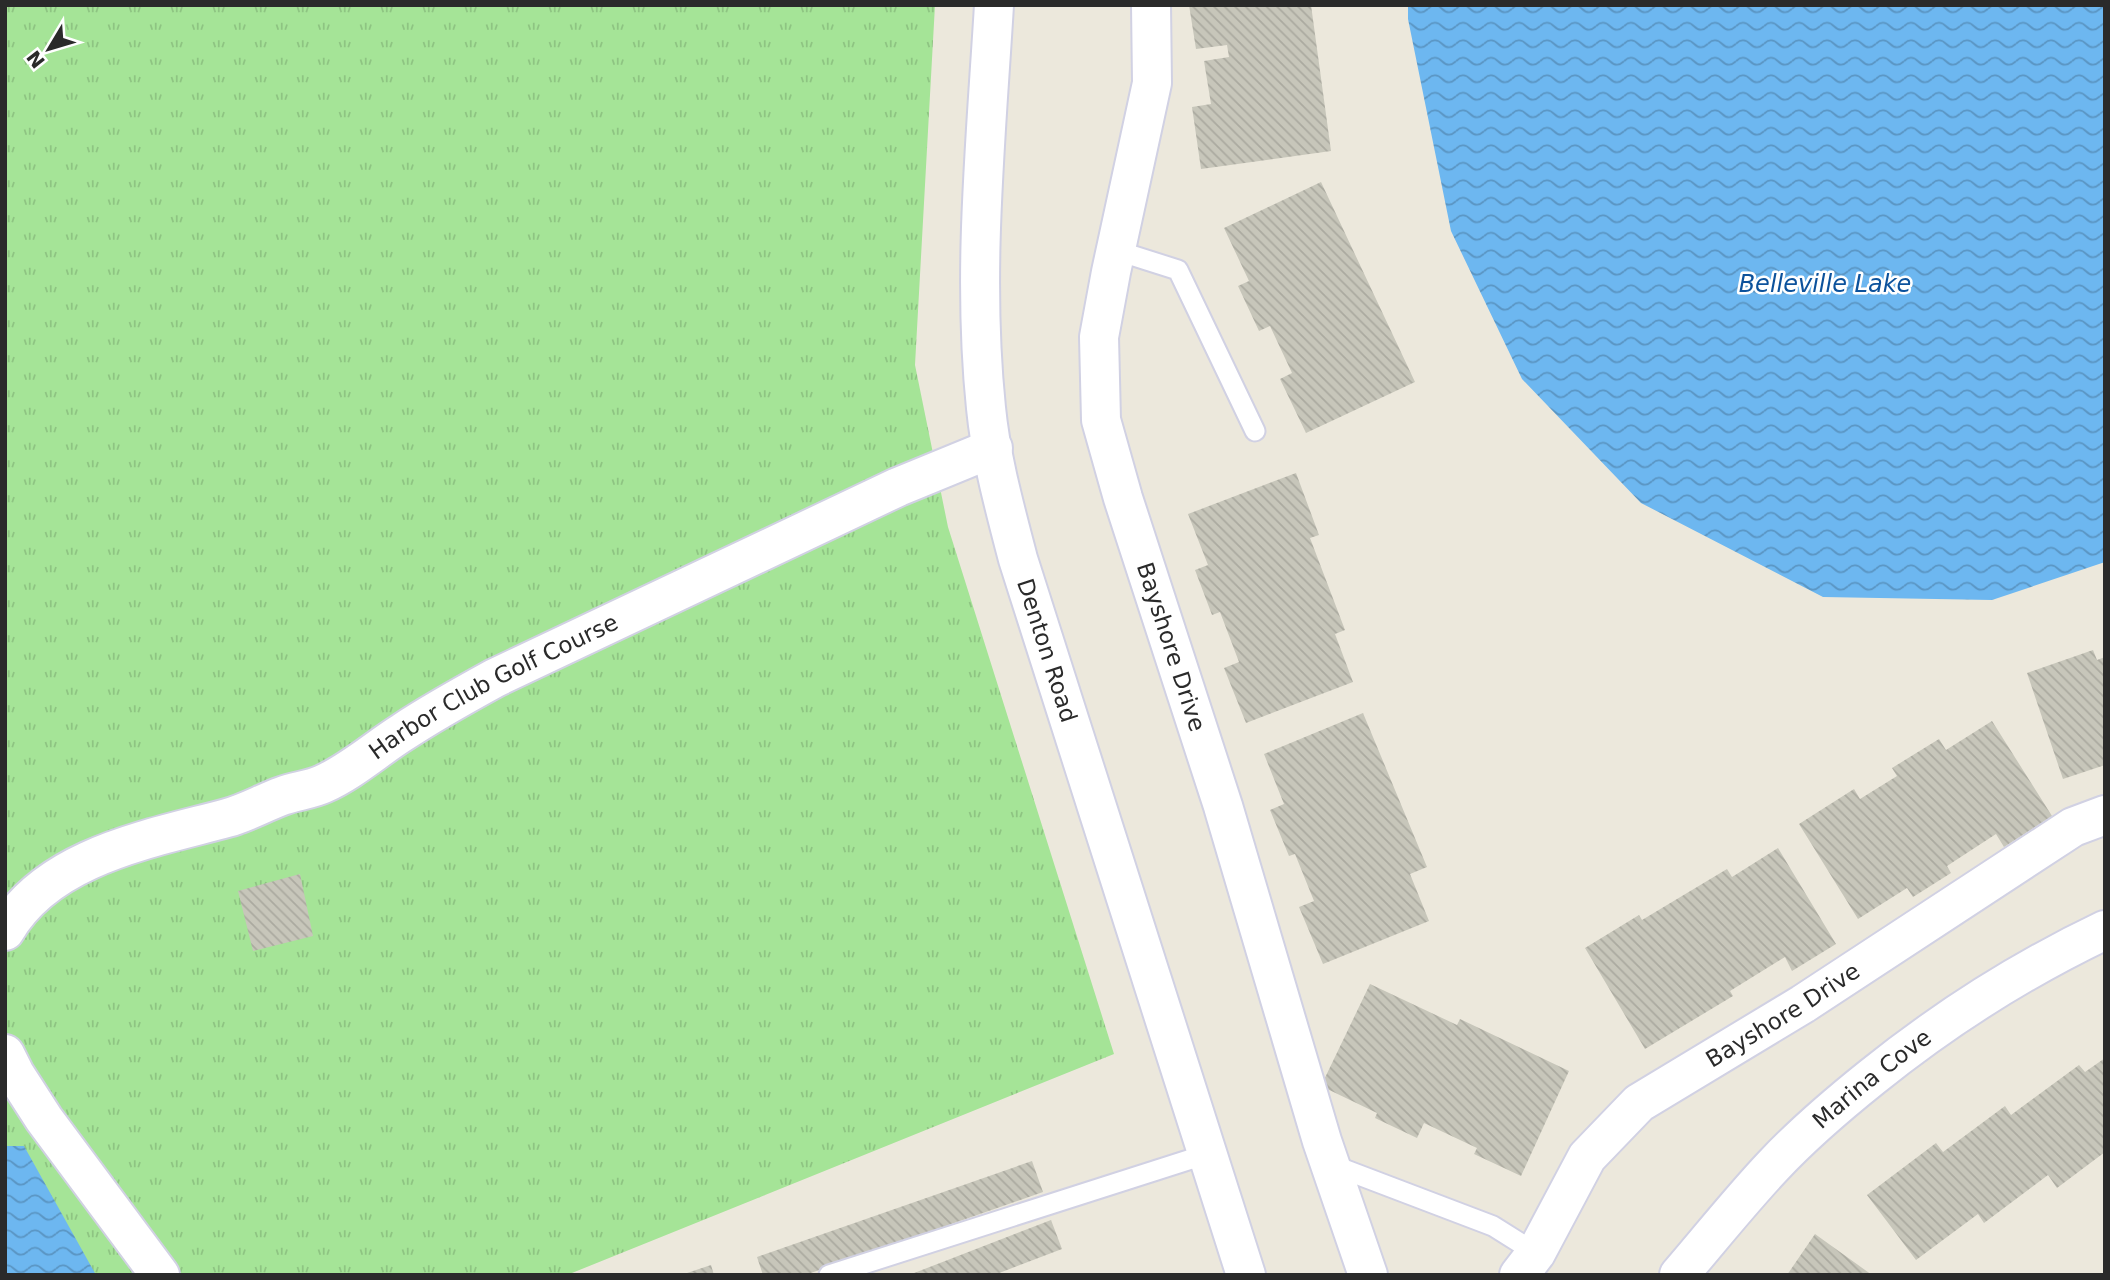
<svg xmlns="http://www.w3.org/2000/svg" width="2110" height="1280" font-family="'DejaVu Sans',sans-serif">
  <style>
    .park { fill: url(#park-tufts) }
    .water { fill: url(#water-waves) }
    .building { fill: url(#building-back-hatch) }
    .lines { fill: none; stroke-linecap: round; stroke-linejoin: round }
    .lane-casing { stroke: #d1d1e3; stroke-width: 23 }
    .street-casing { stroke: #d1d1e3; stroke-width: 42 }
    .secondary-casing { stroke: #d1d1e3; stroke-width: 42 }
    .lane { stroke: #fff; stroke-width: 19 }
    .street { stroke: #fff; stroke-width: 38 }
    .secondary { stroke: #fff; stroke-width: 38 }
    .labels { text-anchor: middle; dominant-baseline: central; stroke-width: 5; stroke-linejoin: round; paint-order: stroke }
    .street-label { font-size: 23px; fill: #2a2a2a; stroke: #fff }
    .water-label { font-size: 24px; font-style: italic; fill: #0c529c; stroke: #fff }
  </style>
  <defs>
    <pattern id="park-tufts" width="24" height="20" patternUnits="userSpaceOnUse" patternTransform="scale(1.75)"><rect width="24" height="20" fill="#a5e497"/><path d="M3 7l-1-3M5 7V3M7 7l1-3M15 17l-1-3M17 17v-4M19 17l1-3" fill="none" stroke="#8ec482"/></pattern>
    <pattern id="water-waves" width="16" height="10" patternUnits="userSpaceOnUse" patternTransform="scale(1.75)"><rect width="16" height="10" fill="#6db7f0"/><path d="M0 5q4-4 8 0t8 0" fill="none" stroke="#5a95c3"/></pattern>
    <pattern id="building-back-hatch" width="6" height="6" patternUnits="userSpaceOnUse" patternTransform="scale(1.75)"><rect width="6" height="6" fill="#c7c6ba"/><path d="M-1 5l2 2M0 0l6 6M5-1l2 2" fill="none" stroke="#abaaa0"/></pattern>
  </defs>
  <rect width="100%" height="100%" fill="#ece8dc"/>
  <path class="park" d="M5,5h930l-20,360 33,162 166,527 -547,221h-562z"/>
  <path class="water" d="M1408,5h697v557l-113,38 -169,-3 -182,-94 -119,-124 -71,-148 -43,-212z
    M5,1146h19l72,129h-91z"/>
  <path class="building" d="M1189,5h122l20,146 -130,18 -9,-62 19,-3 -7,-43 25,-4 -2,-12 -31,4z
    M1321,182l94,200 -109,51 -26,-54 12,-6 -22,-47 -11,5 -21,-45 11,-5 -25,-53z
    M1296,473l23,62 -9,3 35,92 -10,4 18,48 -107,41 -22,-55 15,-6 -19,-50 -8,3 -17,-45 13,-5 -20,-51z
    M2093,650l4,10 8,-3v108l-42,14 -36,-106z
    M1363,713l64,154 -17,7 19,47 -106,43 -24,-57 15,-6 -19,-47 -6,2 -19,-46 14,-6 -20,-50z
    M1992,721l60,95 -48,31 -8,-13 -49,32 4,7 -38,24 -6,-9 -49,31 -59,-95 55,-35 6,10 37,-23 -5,-8 47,-29 7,11z
    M1778,848l58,96 -44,27 -7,-14 -55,34 3,5 -88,53 -60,-101 54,-33 3,5 85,-51 5,8z
    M300,874l13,62 -60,15 -15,-60z
    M1370,984l87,41 3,-6 109,52 -48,105 -47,-22 3,-6 -53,-25 -7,15 -42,-20 2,-5 -56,-27z
    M2105,1058v94l-48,36 -9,-13 -64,48 -6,-9 -62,46 -49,-65 69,-52 7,9 62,-46 6,9 68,-50 6,7z
    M1032,1161l11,31 -238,83h-42l-6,-18z
    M1051,1220l11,29 -68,26h-85z
    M1815,1234l57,41h-85z
    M711,1265l3,10h-30v-1z"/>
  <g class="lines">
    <defs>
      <path id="lane" d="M1115,250l63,20 77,161
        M1330,1164l163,62 43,27
        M829,1275l378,-121"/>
      <g id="street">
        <path id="s1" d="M1151,5l1,78 -41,189 -12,65 2,83 22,78 100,308 99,335 46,134"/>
        <path id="s2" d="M5,931c43,-75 145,-92 222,-113 19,-5 36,-15 55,-22 13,-5 28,-6 41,-12 29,-13 53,-35 80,-52 30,-20 61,-37 92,-54l403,-191 95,-39"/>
        <path d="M5,1054l10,20 29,45 116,156"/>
        <path id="s3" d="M1519,1275l17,-22 51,-96 52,-54 164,-99 270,-177 32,-12"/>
        <path id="s4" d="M1679,1275c31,-36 61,-74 94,-109 30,-32 64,-61 99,-89 72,-58 149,-107 233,-147"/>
      </g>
      <g id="secondary">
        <path id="s5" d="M994,5c-8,134 -22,269 -8,403 5,51 19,101 32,151l228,716"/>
      </g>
    </defs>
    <use href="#lane" class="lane-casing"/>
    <use href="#street" class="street-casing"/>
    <use href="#secondary" class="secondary-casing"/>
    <use href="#lane" class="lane"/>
    <use href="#street" class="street"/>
    <use href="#secondary" class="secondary"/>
  </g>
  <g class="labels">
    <g class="street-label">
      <text stroke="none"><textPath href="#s1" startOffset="658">Bayshore Drive</textPath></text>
      <text stroke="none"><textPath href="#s5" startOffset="654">Denton Road</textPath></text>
      <text stroke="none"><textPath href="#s2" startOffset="555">Harbor Club Golf Course</textPath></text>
      <text stroke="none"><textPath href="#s3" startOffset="380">Bayshore Drive</textPath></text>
      <text stroke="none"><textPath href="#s4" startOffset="276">Marina Cove</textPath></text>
    </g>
    <g class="water-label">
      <text x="1825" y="284">Belleville Lake</text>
    </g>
  </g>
  <rect width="2110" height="1280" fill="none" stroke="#2a2a2a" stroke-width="14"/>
  <g transform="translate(49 49) rotate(232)" stroke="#ffffff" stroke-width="5" paint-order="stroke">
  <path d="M0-5L12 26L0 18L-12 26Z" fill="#2a2a2a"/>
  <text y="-10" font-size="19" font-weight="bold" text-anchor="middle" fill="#2a2a2a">N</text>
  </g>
</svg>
